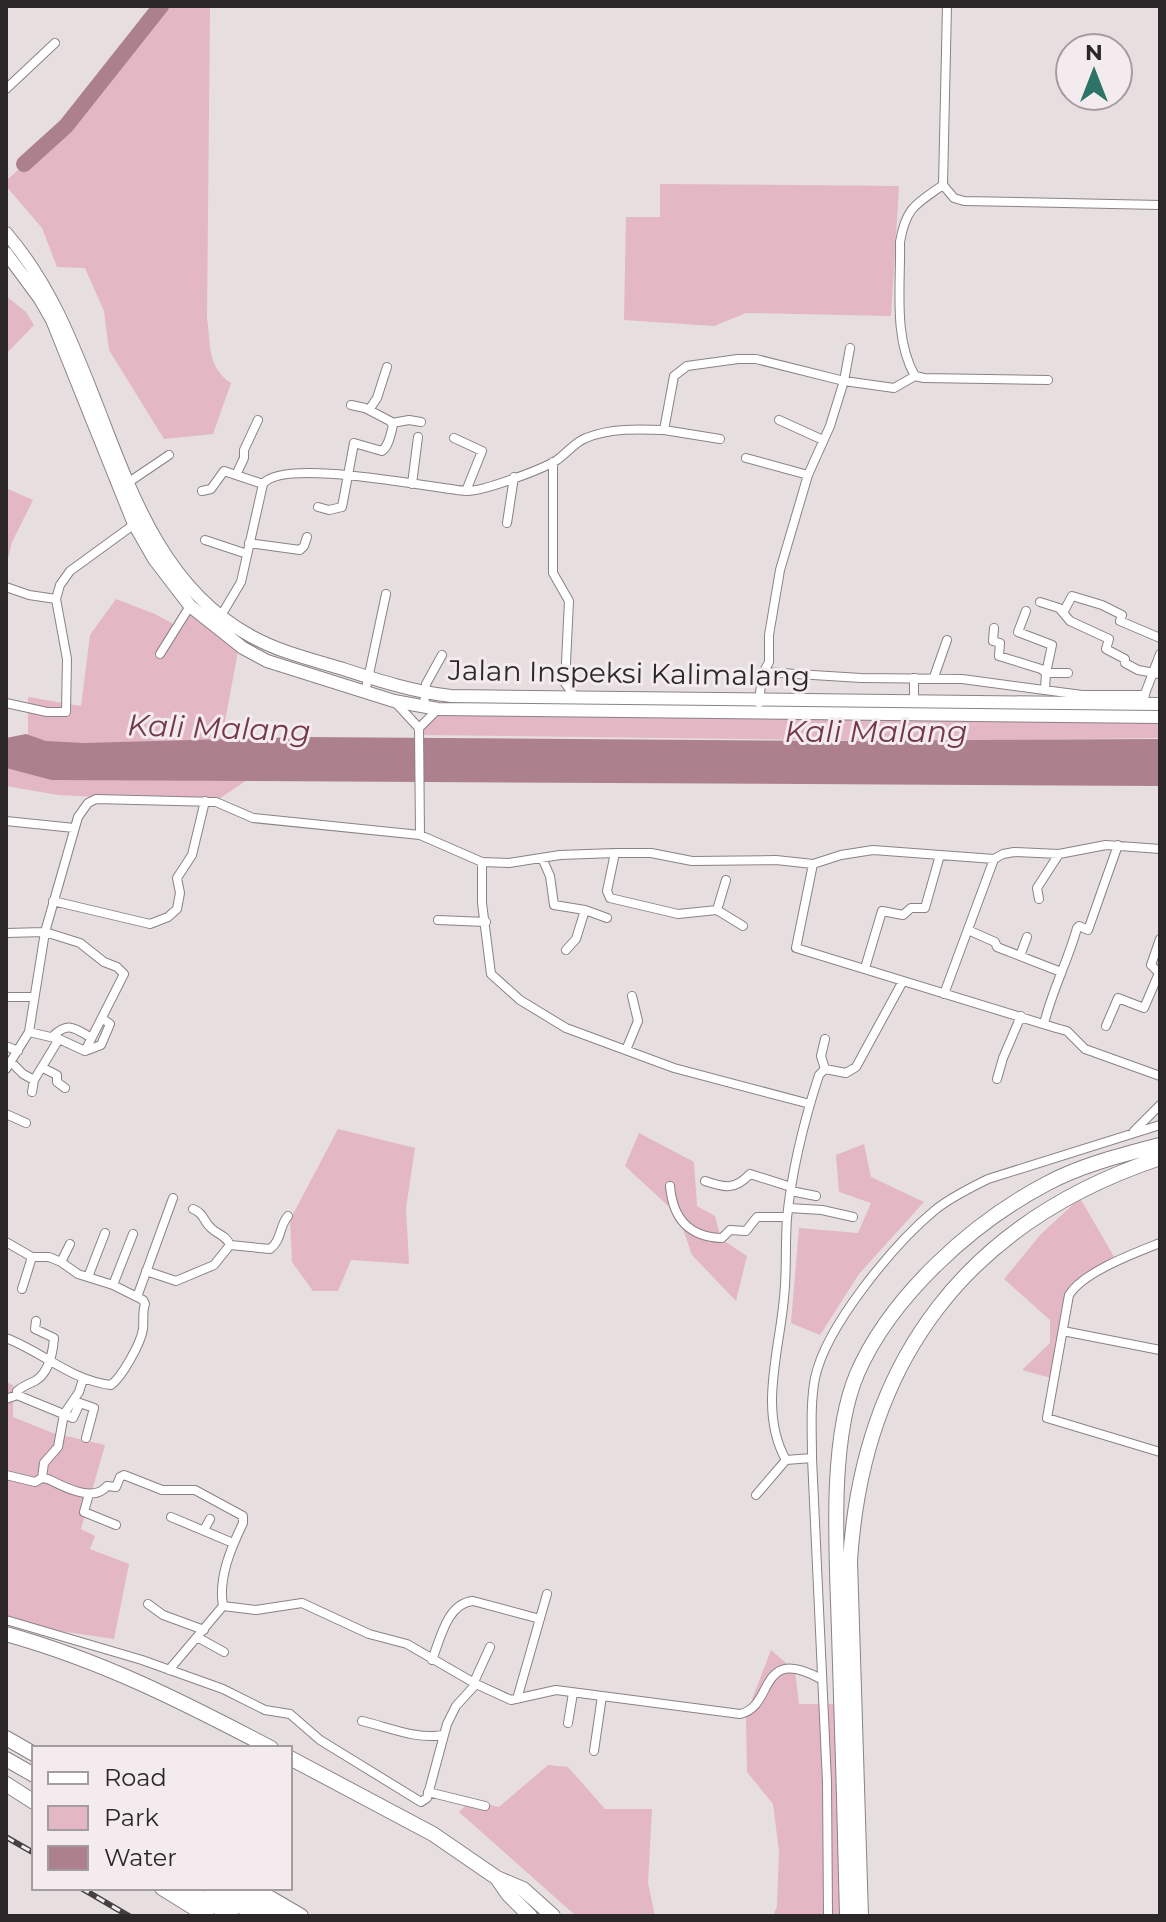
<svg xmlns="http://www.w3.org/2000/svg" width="1166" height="1922" font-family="Montserrat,sans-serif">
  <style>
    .green { fill: #e3b7c3 }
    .water { fill: #ac808c }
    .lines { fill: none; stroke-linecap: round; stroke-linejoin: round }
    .river { stroke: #ac808c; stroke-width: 16 }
    .minor-casing { stroke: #8a8284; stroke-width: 10 }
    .primary-casing { stroke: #8a8284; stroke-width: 14 }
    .motorway-casing { stroke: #8a8284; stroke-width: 16 }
    .minor { stroke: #fff; stroke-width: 8 }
    .primary { stroke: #fff; stroke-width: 12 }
    .motorway { stroke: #fff; stroke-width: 14 }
    .rail-casing { stroke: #444041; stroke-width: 6 }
    .rail { stroke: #f4ebee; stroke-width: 3; stroke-dasharray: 9; stroke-linecap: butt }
    .labels { text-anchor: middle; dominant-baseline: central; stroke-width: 6; stroke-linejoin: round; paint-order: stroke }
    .street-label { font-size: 28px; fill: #2c2829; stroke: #f4ebee }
    .water-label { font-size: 30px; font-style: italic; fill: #74384c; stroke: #f4ebee }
  </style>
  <rect width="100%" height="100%" fill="#e7dee0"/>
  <path class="green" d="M161,6h49l-3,312c4,27 0,49 24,65l-18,51 -49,5 -55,-89 -5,-39 -19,-43 -28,-1 -15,-39 -36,-42v-5l60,-55z
    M660,184l239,2 -8,130 -145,-3 -32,13 -90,-6 2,-103h34z
    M6,296l20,16 8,13 -28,29z
    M6,488l27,12 -21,42 -6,25z
    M116,599l39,15 27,15 12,-23 45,40 -21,113 -190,-10v-52l53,9 9,-71z
    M438,709l722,7v22l-250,3 -491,-6z
    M6,768l45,12h196l-34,23 -155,-8 -52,-9z
    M338,1129l77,19 -9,60 3,56 -58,-4 -13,31h-25l-21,-29 -2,-42z
    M639,1133l55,29 3,44 18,10 6,23 26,17 -11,45 -44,-46 -14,-40 -53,-49z
    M864,1144l7,33 53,25 -65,72 -39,61 -29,-12 8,-95 59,5 13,-30 -32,-11 -3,-37z
    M1080,1198l37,64 -44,26 -22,90 -29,-8 28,-27v-23l-46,-41 37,-45z
    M6,1382l7,3v32l40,16 52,12 -24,84 14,7 -5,13 39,15 -15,75 -108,-16z
    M771,1650l24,21 4,33h36l6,212h-68l4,-10 2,-55 -6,-47 -26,-32 -1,-57z
    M548,1765l20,2 37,42h47l-4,74 7,33h-79l-117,-104 12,-12 28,7z"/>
  <path class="water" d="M26,734l20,7 38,2 220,-6 520,4 336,-2v47l-1109,-6 -45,-12v-30z"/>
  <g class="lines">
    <path class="river" d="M24,164l42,-38 95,-120"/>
    <defs>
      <path id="minor" d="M6,89l49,-46
        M943,185c-27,19 -37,22 -43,57 1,43 -7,96 15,134l9,2 124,2
        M943,185l11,13 10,3 196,4
        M943,185l4,-179
        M369,410l8,-12 10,-31
        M779,420l44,20
        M392,423l17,-3 12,2
        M664,430l56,9
        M454,438l28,13 -16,40
        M746,458l62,17
        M553,462v111l16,28 -4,82 10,14
        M236,475l8,-17v-8l14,-30
        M126,484l43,-29
        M263,484c20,-27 167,4 203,7 16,1 77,-22 91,-31 10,-7 18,-18 29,-22 24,-10 53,-9 78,-8l10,-54 13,-10 51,-7h18l88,22 50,7 21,-12
        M412,484l6,-47
        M202,491l9,-2 13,-18 39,13
        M318,507l11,3 13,-3 12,-64 28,8c7,-5 9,-18 11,-26l-3,-4 -25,-13 -14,-3
        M507,523l7,-46
        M205,540l42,14
        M249,543l51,7 4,-4 3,-9
        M6,587l23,8 27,4
        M1040,602l19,6 11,13 39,18 -3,10 19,10v4l13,7 22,4
        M1026,611l-8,21 34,13 -6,28h22
        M1064,611l8,-15 30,9 20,10 -2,6 40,17
        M219,619l22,-37 22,-98
        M994,628l-1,13 7,2 -1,13 42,13 5,4 -1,17
        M160,654l30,-48
        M765,672l96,6 101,1 120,16h63
        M934,677l13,-37
        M365,693l21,-99
        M1143,699l17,-45
        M914,701v-23
        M395,702l24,26 1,107 62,27 27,1 51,-8 55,-2h36l41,8 84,-1 37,4 28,-9 32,-5 121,9 9,-5 11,-2 45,2 47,-9 54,4
        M6,703l41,9h19l1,-53 -11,-60 4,-14 10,-14 66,-48
        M759,703l3,-28 7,-13v-27l11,-65 28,-95 22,-49 14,-45 6,-33
        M424,707l2,-23 16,-29
        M419,728l19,-19
        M6,821l68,7
        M615,853l-8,38 3,7 68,16 39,-4 26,16
        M542,858l8,18 4,29 31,5 22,8
        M482,862v41l9,71 29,26 46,28 108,40 136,36
        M813,864l-17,84 260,80 11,3 18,18 75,27
        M1039,899l-2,-11 22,-34
        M53,901l97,23 18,-7 9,-8 3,-16 -3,-15 15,-23 13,-54
        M717,910l9,-30
        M438,920l48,2
        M968,930l27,12 2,5 64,25
        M6,933l39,-1 35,11 24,19 13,5 7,7 -39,77
        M1160,939l-9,26 9,9
        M566,950l10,-11 9,-29
        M1020,956l7,-19
        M865,968l17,-57 21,4 8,-7h14l15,-53
        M944,994l50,-135
        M6,997h26
        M1044,1024c8,-34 24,-63 33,-96l2,-2 9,4 30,-85
        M1106,1026l12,-28 26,10 15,-35
        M29,1032l30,7 26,12 16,-6 9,-21 -7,-5
        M52,1037c15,-15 21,-10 38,0
        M825,1039l-4,17 4,13
        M6,1046l12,5
        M626,1050l12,-29 -6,-25
        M11,1062l12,12 11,6 25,-41
        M43,1068l14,7v7l8,6
        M6,1069l23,-37 16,-100 33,-115 10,-14 8,-4 120,3 37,16 167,17
        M997,1079l6,-21 18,-42
        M32,1092l2,-12
        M6,1114l20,9
        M1134,1131l26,-26
        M705,1181c20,7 30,9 45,-7l41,13
        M670,1186c3,33 19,51 52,52l8,-8 16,1 11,-14h30
        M791,1191l25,5
        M789,1208l33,2 31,7
        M193,1209c12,5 9,11 18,19 7,7 15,7 19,17
        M6,1242l26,15h17l12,5 17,12 35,11 30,15 2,4c-3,9 -1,16 -2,25 -2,14 -21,48 -32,56 -41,-5 -68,-33 -105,-47
        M1160,1243c-25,10 -77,29 -91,52l-22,123 113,34
        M61,1262l9,-18
        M146,1271l30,10 38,-16 16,-20 40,4c12,-9 9,-23 18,-33
        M88,1277l17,-44
        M113,1285l20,-51
        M22,1289l10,-32
        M137,1297l36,-99
        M36,1321l-1,8 19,9c-1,13 -5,35 -19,43 -7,3 -12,5 -18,10v4l56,23 7,-15 14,5 -8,30
        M1063,1331l97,19
        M6,1399l11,-4
        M812,1458l-26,2c-28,-49 -6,-111 -2,-163 3,-26 1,-53 3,-79 5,-49 17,-97 32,-143l6,-6 21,4 10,-6 47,-86
        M6,1475l29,7 7,-4 6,1c16,8 46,24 59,7l9,1 4,-10 4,-2 38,15h33l48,26v7c-12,25 -25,55 -20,83l-54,64
        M42,1478l2,-15 14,-16 6,-33 15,-22 4,-13
        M89,1494l-5,18 32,13
        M756,1495l30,-35
        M171,1517l62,26
        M204,1530l6,-11
        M148,1604l15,11 41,15
        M223,1606l33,4 46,-7 67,31 38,10 69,40 35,16 45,-10 184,24c35,-7 17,-70 81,-35
        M6,1620l136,40 81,29 42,21 25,4 30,26 101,62 6,-4 20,-74 9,-18 20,-22
        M197,1637l27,15
        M432,1660c8,-20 15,-57 41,-59l67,18
        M474,1682l16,-35
        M517,1699l30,-105
        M362,1721c26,6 55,19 81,14
        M568,1723l5,-30
        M594,1751l8,-55
        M428,1792l57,14
        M828,1916l-1,-134 -15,-324c0,-27 -2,-53 3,-80 11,-52 79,-134 120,-168 16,-13 35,-22 53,-31l172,-54"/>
      <path id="primary" d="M6,233c44,51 66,109 90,170 34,87 66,184 153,232 28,16 60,24 91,33 37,12 73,24 111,28l709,8
        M6,253l34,46 12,21 82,204 20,35 36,47 53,42 24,13 127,40 44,8 722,8"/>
      <path id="motorway" d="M6,1634c97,27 177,68 265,114
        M6,1738l28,16
        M290,1758l143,76 64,44 26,11 30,27
        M6,1759l28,16
        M6,1784l28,18
        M497,1878l11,16 22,22
        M162,1888l45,28
        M185,1888l47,28
        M211,1888l46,28
        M230,1888l48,28
        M253,1888l48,28
        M847,1916c-2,-95 -5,-189 -8,-284 -2,-75 -11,-189 18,-258 34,-78 115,-151 189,-190 35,-19 76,-29 114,-39
        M861,1916l-11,-355c13,-202 118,-339 310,-403"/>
    </defs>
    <use href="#minor" class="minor-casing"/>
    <use href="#primary" class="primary-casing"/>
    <use href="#motorway" class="motorway-casing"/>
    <use href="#minor" class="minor"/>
    <use href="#primary" class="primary"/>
    <use href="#motorway" class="motorway"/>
    <defs>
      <path id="rail" d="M6,1837l28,16
        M81,1888l48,28"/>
    </defs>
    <use href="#rail" class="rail-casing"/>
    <use href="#rail" class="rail"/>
  </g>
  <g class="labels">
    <g class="street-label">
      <text transform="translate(629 673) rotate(1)">Jalan Inspeksi Kalimalang</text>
    </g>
    <g class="water-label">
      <text transform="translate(219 728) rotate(2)">Kali Malang</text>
      <text x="876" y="731">Kali Malang</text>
    </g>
  </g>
  <rect width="1166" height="1922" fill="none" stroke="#2c2829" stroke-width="16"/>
  <rect x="32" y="1746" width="260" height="144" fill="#f4ebee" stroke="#a49d9f" stroke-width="2"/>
  <rect x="48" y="1772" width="40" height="12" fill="#ffffff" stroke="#a49d9f" stroke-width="2"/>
  <text x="104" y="1786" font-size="24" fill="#2c2829">Road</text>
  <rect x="48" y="1806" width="40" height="24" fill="#e3b7c3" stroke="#a49d9f" stroke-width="2"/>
  <text x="104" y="1826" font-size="24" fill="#2c2829">Park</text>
  <rect x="48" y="1846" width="40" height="24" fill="#ac808c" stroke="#a49d9f" stroke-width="2"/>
  <text x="104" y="1866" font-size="24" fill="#2c2829">Water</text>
  <g transform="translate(1094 72)"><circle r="38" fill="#f4ebee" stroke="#a49d9f" stroke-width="2"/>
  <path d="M0-6L14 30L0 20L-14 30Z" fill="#2d7368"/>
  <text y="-12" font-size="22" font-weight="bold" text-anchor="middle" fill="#2c2829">N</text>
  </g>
</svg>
